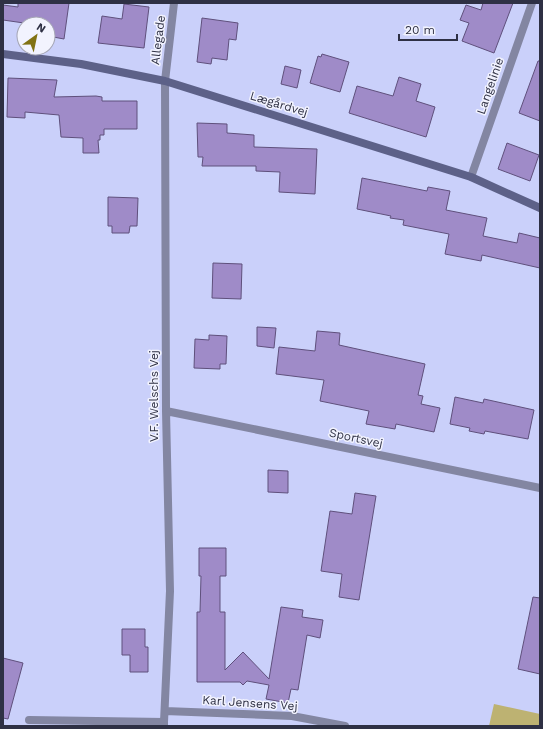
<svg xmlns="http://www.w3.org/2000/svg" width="543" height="729" font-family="'Work Sans',sans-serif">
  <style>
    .green { fill: #bdb272 }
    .building { fill: #9f8bc8; stroke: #5f507c }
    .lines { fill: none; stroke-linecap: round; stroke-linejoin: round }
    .street { stroke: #8386a2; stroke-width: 8 }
    .secondary { stroke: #5d6188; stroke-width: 8 }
    .labels { text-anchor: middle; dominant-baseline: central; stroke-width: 3; stroke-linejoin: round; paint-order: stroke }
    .street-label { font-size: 12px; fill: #2e3044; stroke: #f2f3fe }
  </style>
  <rect width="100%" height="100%" fill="#cad0fa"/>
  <path class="green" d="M494,704l46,10v12h-51z"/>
  <path class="building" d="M18,3h51l-5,36 -16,-3v-12h-17l-28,-4v-15l15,2z
    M483,3h30l-19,50 -32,-12 7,-18 -9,-3 6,-15 15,5z
    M124,4l25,3 -5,41 -46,-5 4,-27 20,3z
    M202,18l36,5 -2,17 -7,-1 -2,21 -15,-2 -1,6 -14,-2z
    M322,54l27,8 -9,30 -30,-9 8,-27 3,1z
    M538,61h2v60l-21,-8z
    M285,66l16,4 -4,18 -16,-4z
    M399,77l22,7 -5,17 19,6 -9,30 -77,-24 8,-27 36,10z
    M8,78l49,2 -3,17 42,-1 6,1v4h35v28h-33v6h-4v5h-2l1,13h-16v-15l-22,-1 -2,-22 -34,-3v6l-18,-1z
    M197,123l30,1v9l27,2v12l63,2 -2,45 -36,-2 1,-20 -24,-1v-5h-54l1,-9h-5z
    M507,143l32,12 -9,26 -32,-12z
    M362,178l65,13 1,-4 22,4 -4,19 41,8 -4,18 34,7 2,-10 21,5v30l-58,-13 -1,6 -36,-7 4,-20 -46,-9 1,-5 -14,-2 1,-2 -34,-7z
    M108,197l30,1 -1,28h-7l-1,7h-17v-7h-4z
    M213,263l29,1 -1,35 -29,-1z
    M257,327l19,1 -2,20 -17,-2z
    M317,331l23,2 -1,12 86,19 -7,31 5,1 -2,8 19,4 -6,24 -38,-8 -1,5 -29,-5 3,-13 -49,-10 4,-21 -48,-6 3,-27 36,4z
    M209,335l18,1 -1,28h-6v5l-26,-1 1,-29 14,1z
    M455,397l28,6 1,-4 50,11 -6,29 -43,-8 -1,3 -15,-3 1,-3 -20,-4z
    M268,470l20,1v22l-20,-1z
    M355,493l21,3 -17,104 -20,-3 3,-23 -21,-3 9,-60 22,3z
    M199,548h27v28h-6v36h5v58l18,-18 26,27 12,-72 22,3 -1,7 21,3 -3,18 -13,-3 -9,55 -7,-1 -3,14 -22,-4 3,-14 -22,-4 -4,4 -3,-3h-43v-70h3l1,-36h-2z
    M533,597l7,1v76l-22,-5z
    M122,629h23v18h3v25h-18v-17h-8z
    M3,658l20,5 -15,56 -5,-1z"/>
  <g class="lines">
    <path class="street" d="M471,177l61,-174
      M166,411l374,77
      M165,711l127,5 53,10
      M29,720l135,2v4
      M164,722l6,-131 -4,-180 -1,-330 9,-78"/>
    <path class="secondary" d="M3,54l78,10 84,17 306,96 69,31"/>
  </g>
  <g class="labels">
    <g class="street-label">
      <text transform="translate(158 40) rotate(-83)">Allegade</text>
      <text transform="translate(490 86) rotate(-71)">Langelinie</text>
      <text transform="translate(279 104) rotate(17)">Lægårdvej</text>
      <text transform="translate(154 396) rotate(-90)">V.F. Welschs Vej</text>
      <text transform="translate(356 438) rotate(12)">Sportsvej</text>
      <text transform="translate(250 703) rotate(4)">Karl Jensens Vej</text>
    </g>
  </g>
  <rect width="543" height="729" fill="none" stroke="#2e3044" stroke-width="8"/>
  <g transform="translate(36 36) rotate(33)"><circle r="19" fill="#f2f3fe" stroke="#a4a5b4"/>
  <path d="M0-3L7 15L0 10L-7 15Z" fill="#817213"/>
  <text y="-6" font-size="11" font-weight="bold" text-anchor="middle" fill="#2e3044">N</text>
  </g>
  <path d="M399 34v6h58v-6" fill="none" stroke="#2e3044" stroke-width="2"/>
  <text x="405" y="34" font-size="12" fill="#2e3044" stroke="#f2f3fe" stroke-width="3" paint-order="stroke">20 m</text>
</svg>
